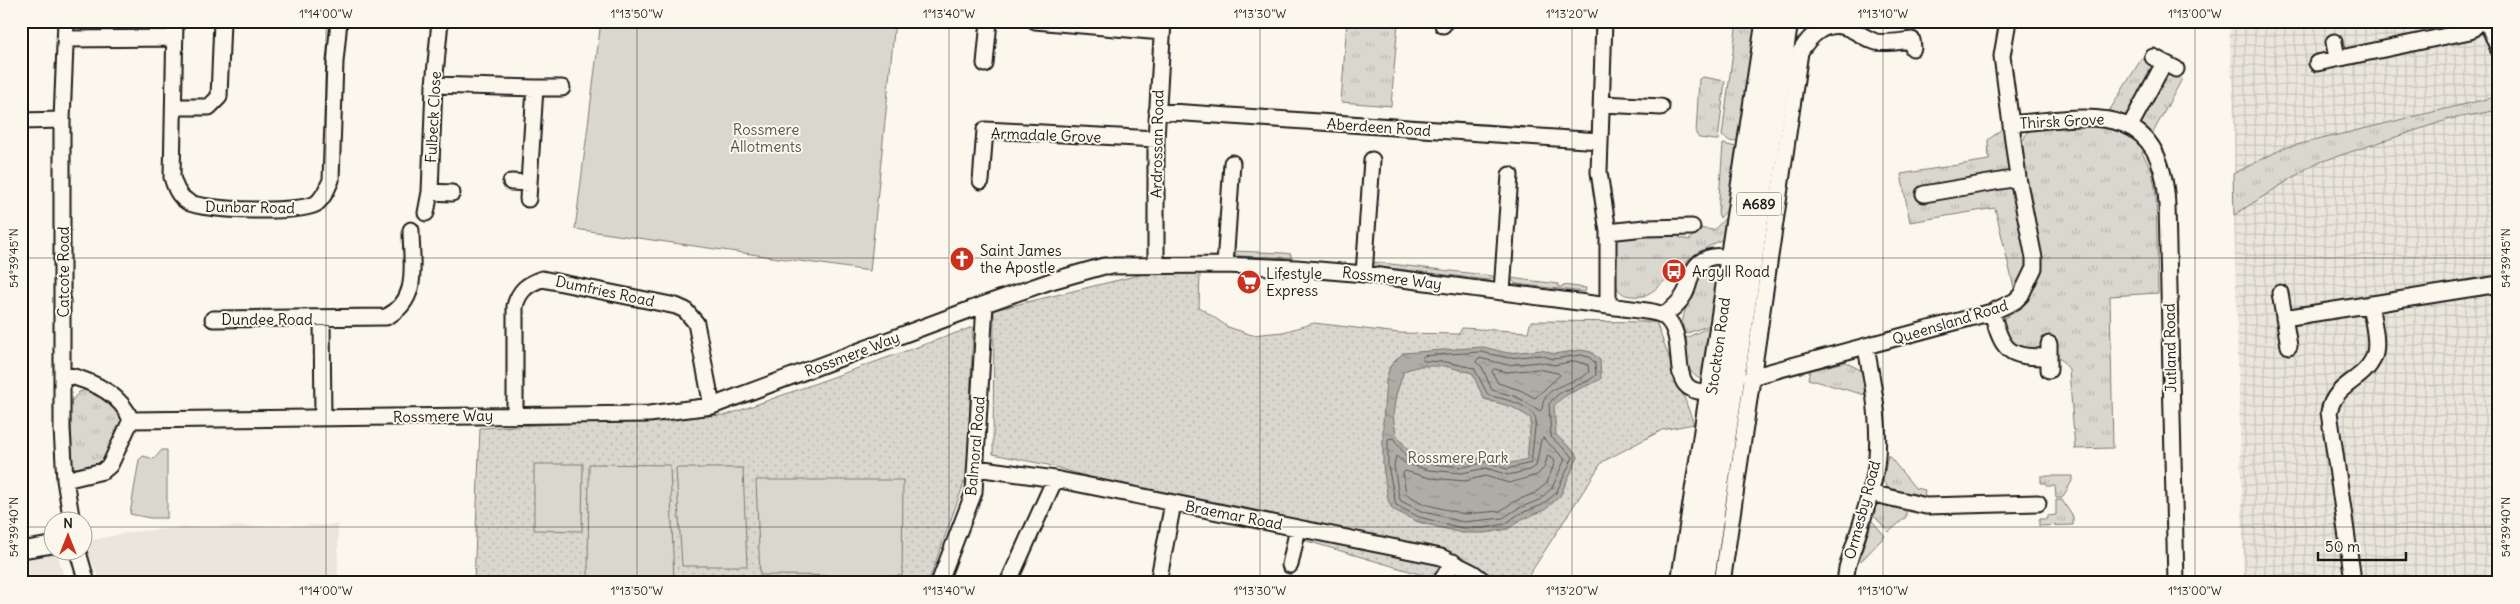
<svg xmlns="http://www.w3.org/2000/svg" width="2520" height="604" font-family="Delius,sans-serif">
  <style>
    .built { fill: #eae6dc }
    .industrial { fill: url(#industrial-grid) }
    .grass { fill: url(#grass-tufts); stroke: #7b7a75 }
    .park { fill: url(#park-dots); stroke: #7b7a75 }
    .garden { fill: #dad7ce; stroke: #7b7a75 }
    .water { fill: url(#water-ripples); stroke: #74726e; fill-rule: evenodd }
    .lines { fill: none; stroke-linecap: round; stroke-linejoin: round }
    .shore { stroke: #575653; stroke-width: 1 }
    .minor-casing { stroke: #1c1c1c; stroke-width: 19 }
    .highway-casing { stroke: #1c1c1c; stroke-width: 25 }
    .minor { stroke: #fbf7ec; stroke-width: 15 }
    .highway { stroke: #fbf7ec; stroke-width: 21 }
    .ticks { fill: none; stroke: #1c1c1c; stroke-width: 1; stroke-opacity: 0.45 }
    .labels { text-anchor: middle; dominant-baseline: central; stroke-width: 4; stroke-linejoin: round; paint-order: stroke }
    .shield { fill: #fbf7ec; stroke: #5f5e5a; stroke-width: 1 }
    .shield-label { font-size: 14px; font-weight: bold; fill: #1c1c1c }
    .street-label { font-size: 15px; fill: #1c1c1c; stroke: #fbf7ec }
    .park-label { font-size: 15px; fill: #555451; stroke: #fbf7ec }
    .poi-label { font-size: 15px; fill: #1c1c1c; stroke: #fbf7ec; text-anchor: start }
    .neatline { fill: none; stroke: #1c1c1c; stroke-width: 2 }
    .ticks-label { font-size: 12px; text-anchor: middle; fill: #1c1c1c }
  </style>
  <defs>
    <pattern id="industrial-grid" width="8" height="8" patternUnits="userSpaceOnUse" patternTransform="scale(1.25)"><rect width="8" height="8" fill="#eae6dc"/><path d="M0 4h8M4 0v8" fill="none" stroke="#c8c5bc"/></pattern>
    <pattern id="grass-tufts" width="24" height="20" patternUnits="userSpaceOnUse" patternTransform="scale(1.25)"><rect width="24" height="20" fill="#dad7ce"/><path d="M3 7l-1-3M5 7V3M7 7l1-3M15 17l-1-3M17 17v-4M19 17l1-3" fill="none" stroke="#bab8b0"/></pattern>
    <pattern id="park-dots" width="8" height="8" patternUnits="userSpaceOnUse" patternTransform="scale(1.25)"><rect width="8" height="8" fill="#dad7ce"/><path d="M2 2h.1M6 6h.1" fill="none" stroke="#bab8b0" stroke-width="1.8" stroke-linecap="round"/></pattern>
    <pattern id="water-ripples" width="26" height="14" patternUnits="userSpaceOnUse" patternTransform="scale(1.25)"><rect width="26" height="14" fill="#afaca5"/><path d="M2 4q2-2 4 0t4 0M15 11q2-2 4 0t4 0" fill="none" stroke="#96938d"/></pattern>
  </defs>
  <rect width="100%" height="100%" fill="#fbf7ec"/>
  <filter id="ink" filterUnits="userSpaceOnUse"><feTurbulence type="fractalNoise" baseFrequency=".02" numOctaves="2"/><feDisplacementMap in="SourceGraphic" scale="10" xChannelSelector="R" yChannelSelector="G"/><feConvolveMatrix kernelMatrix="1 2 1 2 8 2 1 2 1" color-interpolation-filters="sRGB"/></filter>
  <g filter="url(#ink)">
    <path class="built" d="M338,525v56l136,-1v3h-373l-18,-41 48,-10 53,-5z
      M57,553l9,30h-45v-25z"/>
    <path class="industrial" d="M2229,21h270v562h-255l-10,-368v-94z"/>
    <path class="grass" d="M1347,21h114l-1,5 -62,-4 -7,84 -50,-4z
      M1737,21h20l-18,118 -7,3 -10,-6z
      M2142,58l40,21 -40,74 10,17 4,25 2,98 -48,3 3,152 -38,1 -6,-80 -12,-14c-29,-4 -50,-2 -57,-35l21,-11 -6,-17 -20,-84 -85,14 -9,-48 88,-14 -1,-20 15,-12 18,15 9,-15 71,-4z
      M1703,77l22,4 -7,59h-2l-17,-2 -3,-4 3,-55z
      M2499,96v14l-49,9 -136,45 -80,51 -1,-41 51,-26z
      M1723,144l13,3 -9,63 -7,8 -2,-5z
      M1726,217l-3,22 -28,15 -17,16 -3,-3 -7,5 3,3c-8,7 -18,18 -28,21 -4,1 -8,0 -12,0 -19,-2 -16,-19 -14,-33 1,-9 -3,-18 1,-27l60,-3 2,5 10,2 6,-12 18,2z
      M1233,251l51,2 7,1v4l-52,-2z
      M1373,262l112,13 13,2 -9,3 -101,-12 -12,-2z
      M1720,264l-10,61 -25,9c-6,-16 1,-26 8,-40 7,-13 7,-31 27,-30z
      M1510,278l48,6v3h4l1,-2 23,3 -1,4 -69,-8z
      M1707,328h3l-8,50 -2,1c-17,-9 -13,-25 -14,-41z
      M1846,362l16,9 3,24 -57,-16 2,-9z
      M90,389l10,5 25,26 -26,46 -14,5 -12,-4 -3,-64 9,-11z
      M1888,455l27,33 10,2 -1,8 -36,-10 -5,-7z
      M2041,476h31v5l-10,17h-6l-1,-12h-9v-3h-5z
      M2056,500h6l11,17v8l-34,1v-7h8v-3l9,-1z
      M1883,502l23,4v11l-17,15 -15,-16 2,-10z
      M1872,521l13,15 -24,25 -2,-1z"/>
    <path class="park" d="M1152,272l48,1 -1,34 29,20 24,8 31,-3 31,-9 85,10 60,1 3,-6 66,4 3,-11 125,1 38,102 -32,6 -60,32 -78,121h-74l-402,-118 -55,-11 1,-144z
      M973,327l-6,148 -39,108h-454l6,-155 247,-13z"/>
    <path class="garden" d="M601,21h294l-25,250 -295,-42z
      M162,450h5v68h-17l-20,-4 9,-54 4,-4 11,3z
      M534,464h49l-1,67 -48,-1z
      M589,464l81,1 4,118h-86z
      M676,468h67l4,98h-65z
      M756,480h147l-1,96 -142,-1z"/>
    <path class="water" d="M1483,347l25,6 34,-3 11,4 28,-4 10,2 9,8 1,19c-16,9 -35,12 -47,27l2,29 20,18 2,4 -18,39 -15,14 -23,9 -14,10 -23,4h-23l-44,-11 -26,-13 -4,-9 -5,-34v-43l3,-43 4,-14 13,-13zM1419,366h26l27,7 12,26 28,8 19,11 -4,41 -20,5 -21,-7 -22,5 -33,-3 -22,-7 -13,-18 -3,-19 3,-20 8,-24z"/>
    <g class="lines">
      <path class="shore" d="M1481,352l27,6 32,-3 13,4 28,-4 8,2 6,6 1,12c-15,14 -34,10 -47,29l2,33 22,20 -17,36 -14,12 -23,9 -14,10 -21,4h-22l-43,-11 -23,-12 -8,-39v-27l5,-1 13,18 25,8 33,3 22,-5 21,7 24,-6 5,-44c-6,-16 -34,-20 -48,-24l-14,-27 -28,-6 -22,-1 -3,-2 3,-3z
        M1479,358l29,7 31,-3 15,3 21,-4 13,4 1,7c-14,14 -45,10 -47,37l-2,2 -23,-14 -25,-7 -10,-23 -6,-5z
        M1494,369l14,3 30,-3 20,4 2,2 -25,23 -15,-8 -22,-7 -6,-11z
        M1543,438l22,21 -13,29 -13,12 -22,9 -14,9 -40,4 -42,-11 -20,-10 -2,-4 -5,-32 2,-9 9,7 24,7 33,3 24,-5 22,7 22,-5 6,-4 5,-26z
        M1548,456l7,5 -8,22 -12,10 -22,9 -13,9 -36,3 -40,-10 -18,-10 -3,-21 2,-2 25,7 35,3 20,-5 24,7 28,-8 7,-7z"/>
      <defs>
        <path id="minor" d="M66,21l-4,99v309l3,51 7,42
          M175,21l-3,156c3,10 6,19 16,25 15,9 115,12 129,1 7,-6 10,-14 14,-23l4,-118 4,-41
          M1035,21l127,11
          M1604,21l-5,151 9,60v74
          M2487,21l12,29
          M1443,25v-4
          M65,39l109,-1
          M2334,42l3,16
          M2153,57l23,12
          M2317,63l153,-32 11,-10
          M985,64l4,-43
          M434,85l101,3 -7,111
          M535,88h27
          M1603,104l58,3
          M175,107h34l10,-10 3,-76
          M1157,111l443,30
          M21,121l41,-1
          M2011,124c78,-7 151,-26 156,81l9,378
          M2130,126l34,-63
          M981,181l4,-51 171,9
          M511,182l18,1
          M430,192l22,1
          M1924,194l94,-16
          M426,213l4,-21 4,-107 6,-64
          M1608,232l37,-4 47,-1
          M1225,265l7,-102
          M1156,266v-127l7,-118
          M1364,274l8,-114
          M1502,292l8,-117
          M2280,293l9,53
          M1992,312c11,40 15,45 57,45
          M1664,315c8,-6 15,-11 20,-20 4,-6 5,-15 8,-22 10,-20 30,-20 47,-9
          M2284,318l215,-34
          M213,319l173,-2c35,-17 25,-54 25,-87
          M322,319l1,99
          M2049,344v26
          M63,374c26,6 57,18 68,46
          M1751,377l241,-65 23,-11 6,-6 13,-27v-10l-16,-80 -16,-122 6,-35
          M515,416v-110c4,-15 12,-22 27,-27l134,27 9,4 11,13 16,83
          M131,420l518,-6 63,-8 273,-102 66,-23 53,-15 121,-1 71,3 68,6 275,36c7,1 21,2 26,7 29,24 -8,86 55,73
          M976,468l79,11 386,78 32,16 13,10
          M65,480l38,-9 7,-6 21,-45
          M1870,493l56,13 112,-3
          M21,550l31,-5
          M78,552l9,31
          M1290,565l8,-37
          M2352,573l-23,-161c6,-29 33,-30 44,-53 7,-14 -1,-40 -3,-55
          M939,583l35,-91 11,-188
          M1008,583l47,-104
          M1158,583l15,-80
          M1440,583l13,-21
          M1722,583l78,-531c10,-17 27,-33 48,-24 10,4 18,11 28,14 11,2 25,-1 36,-2l1,8
          M1845,583l2,-15c9,-31 22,-63 28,-95 7,-41 -1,-85 -9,-125"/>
        <path id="highway" d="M1682,583l85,-562
          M1703,583l84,-562"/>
      </defs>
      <use href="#minor" class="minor-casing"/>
      <use href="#highway" class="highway-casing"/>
      <use href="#minor" class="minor"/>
      <use href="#highway" class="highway"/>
    </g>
  </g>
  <path class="ticks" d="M326,21v562M637,21v562M949,21v562M1260,21v562M1572,21v562M1883,21v562M2195,21v562M21,258h2478M21,527h31M82,527h2417"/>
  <defs>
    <symbol id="church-disc" viewBox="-11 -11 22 22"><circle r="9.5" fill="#c8321e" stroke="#fbf7ec"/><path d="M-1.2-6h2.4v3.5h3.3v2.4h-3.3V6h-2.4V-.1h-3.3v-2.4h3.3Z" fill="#fff"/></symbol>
    <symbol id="bus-disc" viewBox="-11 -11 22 22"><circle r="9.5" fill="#c8321e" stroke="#fbf7ec"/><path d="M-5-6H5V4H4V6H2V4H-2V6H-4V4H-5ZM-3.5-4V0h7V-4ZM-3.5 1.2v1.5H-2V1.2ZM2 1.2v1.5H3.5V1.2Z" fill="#fff"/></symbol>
    <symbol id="supermarket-disc" viewBox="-11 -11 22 22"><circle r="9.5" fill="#c8321e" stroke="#fbf7ec"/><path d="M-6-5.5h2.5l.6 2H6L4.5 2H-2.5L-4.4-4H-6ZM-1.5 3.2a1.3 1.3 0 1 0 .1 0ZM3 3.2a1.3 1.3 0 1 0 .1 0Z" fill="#fff"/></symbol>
  </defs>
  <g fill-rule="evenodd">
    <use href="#church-disc" x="948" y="245" width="28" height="28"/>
    <use href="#bus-disc" x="1660" y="257" width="28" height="28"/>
    <use href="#supermarket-disc" x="1235" y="268" width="28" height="28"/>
  </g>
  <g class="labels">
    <rect class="shield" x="1736.5" y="192.5" width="45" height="23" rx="4"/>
    <g class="shield-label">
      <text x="1759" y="204">A689</text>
    </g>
    <g class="street-label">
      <text transform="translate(433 117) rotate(-87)">Fulbeck Close</text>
      <text transform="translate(2062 121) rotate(-3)">Thirsk Grove</text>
      <text transform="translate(1379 127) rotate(4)">Aberdeen Road</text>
      <text transform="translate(1046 135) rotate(2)">Armadale Grove</text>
      <text transform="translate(1157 144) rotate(-89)">Ardrossan Road</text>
      <text transform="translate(250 207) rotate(1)">Dunbar Road</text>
      <text transform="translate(63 272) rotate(-90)">Catcote Road</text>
      <text transform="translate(1392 278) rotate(7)">Rossmere Way</text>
      <text transform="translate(605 291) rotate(12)">Dumfries Road</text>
      <text x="267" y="319">Dundee Road</text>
      <text transform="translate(1950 322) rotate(-17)">Queensland Road</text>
      <text transform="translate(1718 346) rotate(-82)">Stockton Road</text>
      <text transform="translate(2170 348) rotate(-91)">Jutland Road</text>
      <text transform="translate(852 354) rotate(-21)">Rossmere Way</text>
      <text transform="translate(443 416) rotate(-1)">Rossmere Way</text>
      <text transform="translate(975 446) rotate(-85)">Balmoral Road</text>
      <text transform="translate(1862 510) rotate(-75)">Ormesby Road</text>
      <text transform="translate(1234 515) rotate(11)">Braemar Road</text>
    </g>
    <g class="park-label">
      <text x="766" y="129">Rossmere<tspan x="766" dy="17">Allotments</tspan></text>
      <text x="1458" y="457">Rossmere Park</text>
    </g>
    <g class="poi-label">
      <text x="980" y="250">Saint James<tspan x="980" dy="17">the Apostle</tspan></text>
      <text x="1692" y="271">Argyll Road</text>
      <text x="1266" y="273">Lifestyle<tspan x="1266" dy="17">Express</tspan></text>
    </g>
  </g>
  <rect width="2520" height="604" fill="none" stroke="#fbf7ec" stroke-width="55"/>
  <g transform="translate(68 536)"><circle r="24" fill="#fbf7ec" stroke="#a29f99"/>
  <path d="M0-4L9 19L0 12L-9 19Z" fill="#c8321e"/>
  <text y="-8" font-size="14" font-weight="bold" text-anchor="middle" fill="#1c1c1c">N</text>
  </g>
  <path d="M2318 552v8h88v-8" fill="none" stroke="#1c1c1c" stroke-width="2.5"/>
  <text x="2325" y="552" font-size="15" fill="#1c1c1c" stroke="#fbf7ec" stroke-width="4" paint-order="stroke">50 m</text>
  <rect x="28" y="28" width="2464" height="548" class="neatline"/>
  <g class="ticks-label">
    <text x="326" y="18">1°14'00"W</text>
    <text x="637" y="18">1°13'50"W</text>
    <text x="949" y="18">1°13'40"W</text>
    <text x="1260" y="18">1°13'30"W</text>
    <text x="1572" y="18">1°13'20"W</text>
    <text x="1883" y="18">1°13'10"W</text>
    <text x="2195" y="18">1°13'00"W</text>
    <text transform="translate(14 258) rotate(-90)" y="4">54°39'45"N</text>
    <text transform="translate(2506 258) rotate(-90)" y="4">54°39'45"N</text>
    <text transform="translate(14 527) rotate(-90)" y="4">54°39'40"N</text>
    <text transform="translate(2506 527) rotate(-90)" y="4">54°39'40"N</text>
    <text x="326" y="595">1°14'00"W</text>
    <text x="637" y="595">1°13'50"W</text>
    <text x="949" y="595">1°13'40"W</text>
    <text x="1260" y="595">1°13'30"W</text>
    <text x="1572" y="595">1°13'20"W</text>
    <text x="1883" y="595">1°13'10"W</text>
    <text x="2195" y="595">1°13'00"W</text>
  </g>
</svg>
